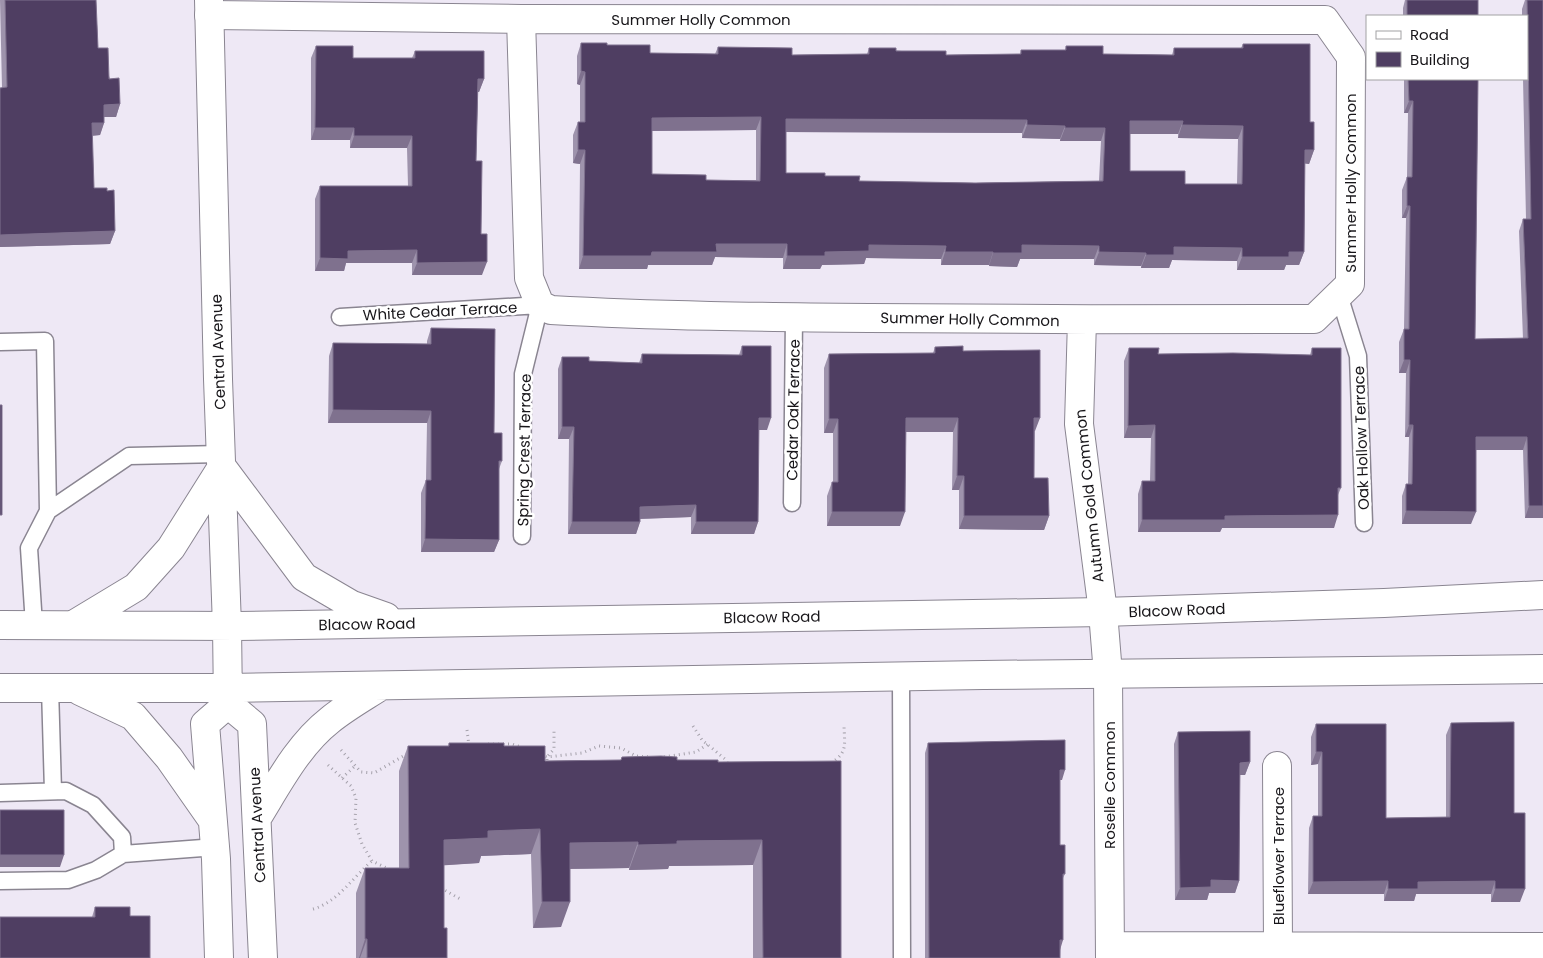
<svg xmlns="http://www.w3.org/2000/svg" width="1543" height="958" font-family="Poppins,sans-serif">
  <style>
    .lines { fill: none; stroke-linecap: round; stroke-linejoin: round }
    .lane-casing { stroke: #8a8591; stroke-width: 19 }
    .street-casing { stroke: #8a8591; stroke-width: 30 }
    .secondary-casing { stroke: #8a8591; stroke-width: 30 }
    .path { stroke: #a5a1ab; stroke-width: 3; stroke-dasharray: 1 4; stroke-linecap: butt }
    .lane { stroke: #fff; stroke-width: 16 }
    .street { stroke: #fff; stroke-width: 28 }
    .secondary { stroke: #fff; stroke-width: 28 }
    .wall { fill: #9e93ac; fill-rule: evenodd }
    .shaded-wall { fill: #7f718e }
    .building { fill: #4f3e62; stroke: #7f718e; fill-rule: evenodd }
    .labels { text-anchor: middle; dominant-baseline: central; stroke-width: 5; stroke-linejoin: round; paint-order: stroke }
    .street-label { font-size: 15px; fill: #171519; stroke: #fff }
  </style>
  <rect width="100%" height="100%" fill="#eee8f5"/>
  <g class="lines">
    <defs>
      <path id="lane" d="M1339,295l19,61 6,167
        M340,317l200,-12 -17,69 -1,162
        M0,342l45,-1 3,170
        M792,503l2,-186
        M34,625l-5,-77 19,-37 81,-55 92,-2
        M901,677l1,281
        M50,688l3,103
        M0,793l66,-2 27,14 29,32 1,17
        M0,881l68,-1 28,-10 27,-16 93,-7"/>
      <path id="street" d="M209,15l312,4 804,1 26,37 -1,227 -36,35c-148,1 -297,0 -445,-1 -106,-1 -212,-2 -318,-8l-11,-5 -11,-27 -8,-259
        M1082,320l-3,104 24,188 5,62 2,284
        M1277,766l1,180
        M1110,946l433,1"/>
      <path id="secondary" d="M209,0l9,379 9,247 1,78 -23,20 11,135 3,99
        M222,467l82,110 48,28 34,12
        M0,625l237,1 866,-14 281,-9 159,-8
        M73,625l63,-38 35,-39 51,-81
        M0,688h228l755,-13 560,-6
        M80,691l53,25 36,42 42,60
        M228,704l24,20 11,234
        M257,818c21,-34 41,-73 73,-98 16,-13 34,-23 51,-34"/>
    </defs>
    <use href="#lane" class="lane-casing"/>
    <use href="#street" class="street-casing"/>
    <use href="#secondary" class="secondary-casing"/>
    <path class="path" d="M693,726l9,14 23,19 3,5
      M467,730l2,16
      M488,744h24l9,3
      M341,750l20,22 13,1 33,-19
      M541,755l6,2 35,-4 17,-7 22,2 15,8 14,1
      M664,757l32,-5 12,-8
      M831,763c18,-11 13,-20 13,-39
      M328,765l23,21 5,12 -1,25 7,21 10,17 19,9
      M547,765v-8l7,-8v-21
      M342,778l13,-12
      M441,888l21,12
      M313,909c25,-7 40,-32 59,-48"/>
    <use href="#lane" class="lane"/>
    <use href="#street" class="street"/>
    <use href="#secondary" class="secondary"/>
  </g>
  <path class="wall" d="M0,0h96l2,48 22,56 -4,13h-12v6l-4,12 -8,1 2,52 21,43 -5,13 -110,3v-159h2z
    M1405,0h2l71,16h-75v-8z
    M1525,0h18v518h-18l-2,-68h-47l-5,74h-69v-28l4,-12h2l1,-47h-4l1,-64h-7v-31l5,-13 2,-111h-4v-28l5,-13 1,-64h-4v-34h74l-3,260h48l-4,-108 4,-12h3l-3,-140h4v-63h-5v-7z
    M581,43l26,2 43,8 65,1 3,-7 74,8 75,-1 2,-6 77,7 74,-1 1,-4h44l1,-4 37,8 69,1 2,-7h67l2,-4 67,78 4,28 -5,14 -4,-1 -1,89 -5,13h-13l-2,5h-47v-9l-65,-1 -3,8h-28v-2l-47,-1v-6h-74l-3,8 -28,-1v-1h-48v-6l-75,-1 -2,6 -42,1 -2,4h-37v-11l-68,-1 -3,8h-64l-1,4h-68l1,-105 -7,-1v-28l5,-13h2v-37l-3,-1v-28zM756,130v50h-50l-54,-6v-43zM786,132l236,1v5l38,1v2h41l-2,40 -124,2 -116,-2 -34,-5 -39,-3zM1130,134h48v4l60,1 -1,45h-52l-55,-13z
    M316,46l37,12h59l3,-7 69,28 -5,13h-1l-2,69 5,73 1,41h-70v-12h-66l-2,8h-29v-72l5,-13h88l-1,-38h-57v-8h-39v-82z
    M431,328l63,105 8,28 -3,8v71l-5,12h-73v-59l5,-13 1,-57h-99l1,-67 4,-13 94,1v-3z
    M742,346l25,84h-8l-1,92 -4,12h-63v-17l-51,2v3l-4,12h-68l1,-95h-11v-70l4,-12 27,4 50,2 3,-9 97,1z
    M935,347l28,4 72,80 -1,47 15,38 -5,14 -85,-1v-39h-7l1,-58h-47l-6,94h-73v-30l5,-14h1v-49h-9v-65l5,-14 104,-1z
    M1129,348l29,6 152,1 2,-7 29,140 -3,7 -4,33h-112l-2,4h-82v-38l4,-13h8l1,-43h-27v-77z
    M1451,723l63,90 6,89h-29v-8h-75l-2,7h-30v-7h-76l1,-66 4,-12h5v-52l-7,1v-28l5,-13 70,94 60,-1v-82z
    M1178,732l72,30 -5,13h-5l-1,106 -4,12h-26l-2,7h-32l-1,-156z
    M449,743l55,3 41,15 76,-1 1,-3 96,5 123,196h-88v-93l-84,1 -1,3 -39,1v-2l-59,1 -9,58 -28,1 -2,-74 -50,2 -2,7 -35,2v63l3,30h-91v-65l9,-25h34v-97l9,-25h40z
    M928,743l134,37h-2v65l5,29 -2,4 -3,80h-135v-205z
    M95,907l35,9 -38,1z"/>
  <path class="shaded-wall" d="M581,71l4,1 -5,13 -3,-1z
    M478,79h6l-5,13h-6z
    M1409,101h4l-5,12h-4z
    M120,104l-4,13h-17l5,-12z
    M761,117l-5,13 -109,1 5,-13z
    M786,119l241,1 -5,13 -241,-1z
    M1130,121h53l-5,13h-53z
    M92,123h12l-4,12 -13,1z
    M1027,125l38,1 -5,13 -38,-1z
    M1182,125l61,1 -5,13 -60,-1z
    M315,128h39l-4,12h-39z
    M1065,128h40l-4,13h-41z
    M354,136h58l-5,12h-57z
    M578,150h7l-5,14 -7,-1z
    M1305,150h9l-5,14 -9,-1z
    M1407,206h3l-4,12h-4z
    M115,231l-5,13 -110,3v-12z
    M716,244h71l-4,14 -68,-1 -3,8h-64l-1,4h-68l4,-13z
    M869,245l77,1 -5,13 -75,-1 -2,6 -42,1 -2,4h-37l4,-13 38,-4z
    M1022,245l77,1 -5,13h-74l-3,8 -28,-1 4,-13z
    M1174,247l68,1 -5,13 -65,-1 -3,8h-28l5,-13z
    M417,250l-5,13h-66l-2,8h-29l5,-13 28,-7z
    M945,252h48l-4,13h-48z
    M1099,252l47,1 -5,13 -47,-1z
    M1289,252h15l-5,13h-13l-2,5h-47l5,-13z
    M487,262l-5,13h-70l5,-12z
    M1404,360h6l-4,13h-7z
    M333,410l98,1 -4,12h-99z
    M759,418h12l-4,12h-13z
    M906,418h52l-5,14h-52z
    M1034,418h6l-5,13h-6z
    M829,419h9l-5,14h-9z
    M1155,425l-4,13h-27l4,-12z
    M1409,425h4l-4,12h-4z
    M562,427h12l-5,12h-11z
    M1476,437h51l-4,13h-52z
    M957,476h7l-5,14h-7z
    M696,505l-5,12 -55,2 4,-12z
    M1529,506h14v12h-18z
    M1406,511l70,1 -5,12h-69z
    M832,512h73l-5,14h-73z
    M1338,515l-4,13h-112l-2,4h-82l4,-12 83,-4z
    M964,516h85l-5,14 -85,-1z
    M572,522h68l-4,12h-68z
    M696,522h62l-4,12h-63z
    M425,539l74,1 -5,12h-73z
    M1316,752h6l-4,12 -7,1z
    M1250,762l-5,13h-10l5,-12z
    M1060,770h5l-3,10h-6z
    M540,829l-9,25 -50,2 -2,7 -45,3 10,-26 44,-9z
    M762,840l-9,25 -84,1 -1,3 -39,1 9,-25 39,-4z
    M638,842l-9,26 -68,1 9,-26z
    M0,855h64l-4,12h-60z
    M1211,880l28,1 -4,12h-26l-2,7h-32l5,-12z
    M1388,881l-4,13h-76l5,-12z
    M1495,881l-4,13h-75l-2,7h-30l4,-12 30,-7z
    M1495,889h30l-5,13h-29z
    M542,902h28l-9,25 -28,1z
    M365,939h2l-7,19h-1z
    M1060,940h3l-3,10z"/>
  <path class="building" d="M5,0h91l2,48h10l1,31 10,-1 1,26 -16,1v18h-12l2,65h13v3l7,-1 1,41 -115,4v-147l7,-1z
    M1407,0h71v16h-71z
    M1527,0h16v506h-14l-2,-69h-51v75l-70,-1v-27h6l1,-59h-4l1,-65h-6v-31h5l1,-123h-3v-29h5l1,-76h-4l-1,-22h70l-3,260 53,-1 -5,-119h8z
    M581,43h26v2h43v8l68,1v-7l74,1v7l77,-1v-6h27v3h50v4l75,-1v-4h45v-4h37v8l71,1v-7h69v-4h67v78h4v28h-9l-1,102h-15v5h-47v-9l-68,-1v8h-28v-2l-47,-1v-6l-77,-1v8h-29v-1h-48l1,-6 -77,-1v6l-44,1v4h-38v-12h-71l1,8h-65l-1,4h-68l2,-106h-7v-28h7v-50l-4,-1zM761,117l-1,64 -54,-1v-5l-54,-1v-56zM786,119l241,1v5l38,1v2h40l-2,53 -128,2 -116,-2 1,-5h-35v-3h-39zM1130,121h53l-1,4 61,1 -1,58h-57v-13h-55z
    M316,46h37v12h62v-7h69v28h-6l-2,82h6l-1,73h6v28l-70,1v-13l-69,1v8l-28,-1v-72h92v-50h-58v-8h-39z
    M431,328l64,1 -1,104h8v28h-3v79l-74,-1 1,-59h5v-69l-98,-1v-67l98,1z
    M742,346h29v72h-12l-1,104h-62v-17l-56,2v15h-68l2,-95h-12v-70h27v4l53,2v-9l100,1z
    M963,346v5l77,-1v68h-6v60h14l1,38h-85v-40h-7l1,-58h-52l-1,94h-73v-30h6v-63h-9v-65l106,-1v-6z
    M1129,348h30l-1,6 75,-1 79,2v-7h29v140h-3v27l-113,1v4h-83v-39h13v-56l-27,1z
    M0,405h2v110h-2z
    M1514,722v91h11v76h-30v-8l-77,1v7h-30v-8l-75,1v-66h9v-64h-6v-28h70v94l64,-1 1,-94z
    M1250,731v31l-10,1 -1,118 -28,-1v7l-31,1 -2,-156z
    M1065,740v30h-5v75h5v29h-2v66h-3v18h-131l-1,-215z
    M449,743h55v3h41v15l76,-1 1,-3 39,-1 16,1v3h41v2l123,-1v197h-78l-1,-118 -85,1v3l-39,1v-3l-68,1v59h-28l-2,-73 -52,2v7l-44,2v88h3v30h-80v-19h-2v-71h44l-1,-122h41z
    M0,810h64v45h-64z
    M95,907h35v9h20v42h-150v-41h95z"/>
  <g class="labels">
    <g class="street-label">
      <text x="701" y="19">Summer Holly Common</text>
      <text transform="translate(1350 183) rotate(-90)">Summer Holly Common</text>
      <text transform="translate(440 311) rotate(-3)">White Cedar Terrace</text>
      <text transform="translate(970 319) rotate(1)">Summer Holly Common</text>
      <text transform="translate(218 352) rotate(-92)">Central Avenue</text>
      <text transform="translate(793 410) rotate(-89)">Cedar Oak Terrace</text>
      <text transform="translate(1361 438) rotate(-92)">Oak Hollow Terrace</text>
      <text transform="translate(524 450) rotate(-89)">Spring Crest Terrace</text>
      <text transform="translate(1089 496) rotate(-96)">Autumn Gold Common</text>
      <text transform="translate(1177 610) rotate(-2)">Blacow Road</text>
      <text transform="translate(772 617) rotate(-1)">Blacow Road</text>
      <text transform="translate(367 624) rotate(-1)">Blacow Road</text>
      <text transform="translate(1109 785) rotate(-90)">Roselle Common</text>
      <text transform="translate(257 825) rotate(-93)">Central Avenue</text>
      <text transform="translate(1278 856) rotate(-90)">Blueflower Terrace</text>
    </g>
  </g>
  <rect x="1366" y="15" width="162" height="65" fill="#ffffff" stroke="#a2a1a3"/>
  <rect x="1376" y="31" width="25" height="8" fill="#ffffff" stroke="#a2a1a3"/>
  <text x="1410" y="40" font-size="15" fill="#171519">Road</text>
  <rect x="1376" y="52" width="25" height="15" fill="#4f3e62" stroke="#a2a1a3"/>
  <text x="1410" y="65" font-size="15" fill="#171519">Building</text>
</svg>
